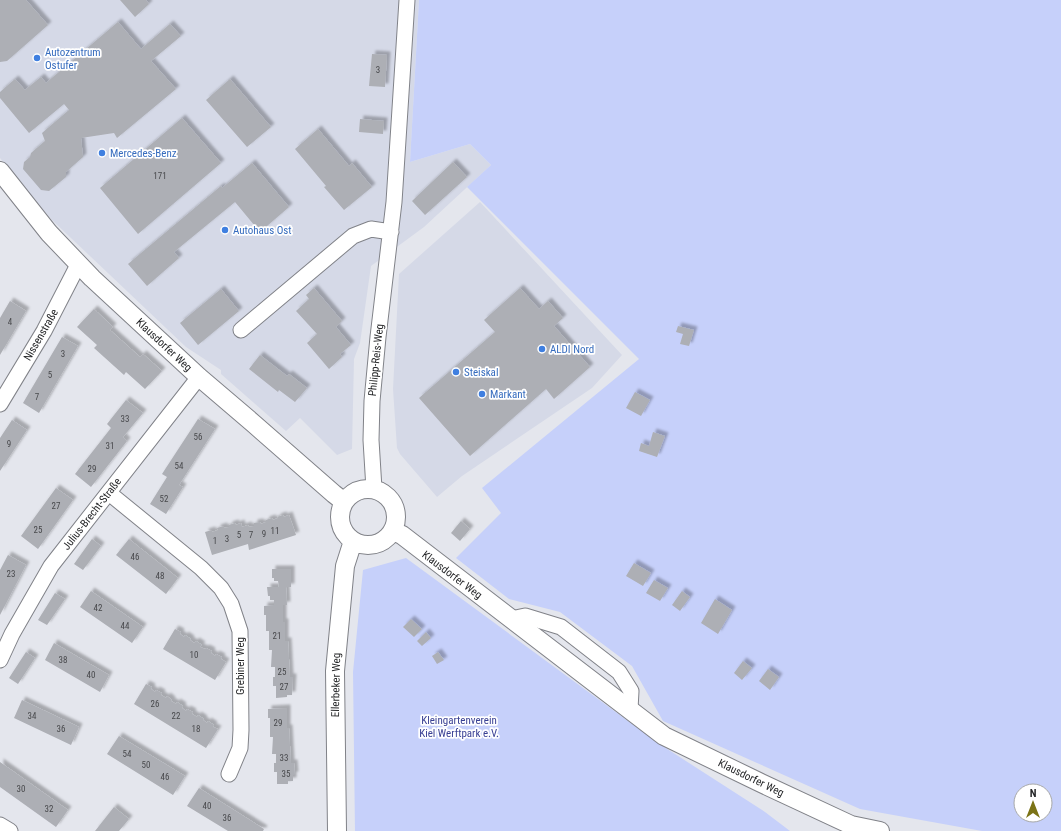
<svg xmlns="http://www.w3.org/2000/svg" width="1061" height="831" font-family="'Roboto Condensed',sans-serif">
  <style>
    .built { fill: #d5d9e7 }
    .green { fill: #c6d0fa; fill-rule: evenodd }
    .building { fill: #adafb5; filter: url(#shadow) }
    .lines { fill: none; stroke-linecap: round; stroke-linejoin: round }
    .minor-casing { stroke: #808288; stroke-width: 17 }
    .tertiary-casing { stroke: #808288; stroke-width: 20 }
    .minor { stroke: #fff; stroke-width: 15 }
    .tertiary { stroke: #fff; stroke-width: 18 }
    .shop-dot { fill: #3f7fe0; stroke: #fff; stroke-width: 1.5 }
    .labels { text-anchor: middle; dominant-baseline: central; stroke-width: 3.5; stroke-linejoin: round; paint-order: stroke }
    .number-label { font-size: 9px; fill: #48494c }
    .shop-label { font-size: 11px; fill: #366cbe; stroke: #fff; text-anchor: start }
    .street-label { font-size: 11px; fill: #262729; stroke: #fff }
    .park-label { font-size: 11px; fill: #383f93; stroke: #fff }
  </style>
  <defs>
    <filter id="shadow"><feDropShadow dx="3.5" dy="-3.5" stdDeviation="1" flood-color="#0004"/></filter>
  </defs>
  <rect width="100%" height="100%" fill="#e4e6ed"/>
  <path class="built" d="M0,0h419l-9,162 60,-18 21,21 -67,62 -53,39 -11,77 -6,16 -2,90 -15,6 -37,-37 -14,13 -65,-57v-4l-35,-23 -134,-127 -52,-62z
    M480,202l142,153 -30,33 -130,88 -25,21 -37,-43 -3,-6 -4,-59 6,-115z"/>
  <path class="green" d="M419,0h642v831h-79l-122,-22 -197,-88 -31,-55 -72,-54 -51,-13 -53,-41 45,-45 -19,-25 157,-129 -172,-172 24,-22 -21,-21 -60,18zM1021,791h24v24h-24z
    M406,558l252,185 107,69 25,19h-435l-2,-159 10,-102z"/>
  <path class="building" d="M0,0h26l22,25 -41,36 -7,1z
    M120,0h26l3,4 -14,13z
    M118,22l23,27 29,-25 11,12 -30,25 25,28 -59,49 -3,-5 -33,5 2,19 -17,15v5l-17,14 -8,-1 -18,-21 1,-7 6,-5 1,-4 14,-12 -3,-8 27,-23 -5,-6 -35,29 -29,-35v-6l15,-13 10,11 16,-13 5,6z
    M372,54l15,1 -2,32 -16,-1z
    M230,79l41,48 -24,20 -41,-47z
    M182,118l39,45 -83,71 -38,-46z
    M360,119l24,2 -1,13 -24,-2z
    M318,129l31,37 3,-3 20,24 -28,23 -20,-23 2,-1 -31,-37z
    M453,162l14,15 -42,38 -13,-14z
    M252,163l37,44 -29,25 -25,-30 -61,50 5,6 -32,28 -19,-22 93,-78 1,2z
    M314,288l28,33 -6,6 15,18 -11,9 2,3 -13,12 -22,-26 10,-9 -21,-23 13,-12 -3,-4z
    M520,288l19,21 9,-8 15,17 -9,8 36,41 -36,32 -8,-10 -76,67 -51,-58 76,-66 -11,-12z
    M221,289l18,22 -41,34 -18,-22z
    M10,301l16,10 -26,44v-37z
    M94,309l19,18 -3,3 30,27 3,-3 19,17 -17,18 -19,-17 -2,3 -30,-27 3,-3 -20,-18z
    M678,326l16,4 -5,16 -9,-2 3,-10 -7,-2z
    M62,337l16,9 -39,67 -16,-10z
    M260,355l27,21 2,-2 18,14 -12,14 -16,-12 -1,2 -29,-23z
    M635,392l15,8 -9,16 -15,-8z
    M126,400l17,13 -20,24 4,4 -36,46 -16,-13 36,-46 -4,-4z
    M198,419l17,10 -36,56 4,2 -17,27 -16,-10 17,-27 -5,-3z
    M12,420l15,10 -27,41v-33z
    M653,432l12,4 -8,21 -18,-6 2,-8 8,3z
    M56,488l17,12 -35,49 -17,-13z
    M283,515l1,2 5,-2 7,20 -47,15 -1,-6 -36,11 -7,-23 7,-2v2l6,-2 -1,-2 7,-2v2l5,-1v-2l6,-2 1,2 5,-2 1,4 6,-2 1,2 5,-1v-3l6,-1 1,2 5,-2v-2l6,-2 1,2 5,-2 -1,-1z
    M461,521l9,8 -10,12 -9,-8z
    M92,539l9,7 -18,24 -9,-6z
    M129,539l49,39 -12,16 -50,-39z
    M8,555l18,10 -26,50v-45z
    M634,563l17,10 -8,13 -17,-10z
    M272,569h19v18h-5l1,18h-4v17h2v19h3l2,36h3l-1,18h-5v2l-11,1v-12h-3v-9h2v-10h-4l1,-17h-3v-19h-3v-16h-2v-9l10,-1v-5h-4v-4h-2l-1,-9h12l-1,-6h-4v-3h-2z
    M654,580l14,8 -8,13 -14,-8z
    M91,591l52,36 -11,16 -52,-36z
    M682,591l8,6 -10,14 -8,-6z
    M55,593l10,6 -18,26 -9,-5z
    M715,599l17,11 -14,24 -17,-11z
    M411,619l11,10 -8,8 -11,-10z
    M175,629l6,3 -1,2 4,3 1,-2 6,4 -1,1 4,3 2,-2 6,4 -2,2 5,2 1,-1 6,3 -1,2 4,3 1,-2 6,3 -1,2 5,3 -11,18 -52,-31z
    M426,632l5,6 -9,8 -5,-5z
    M54,643l55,32 -9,17 -55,-32z
    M26,652l9,6 -17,26 -9,-6z
    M438,652l6,8 -7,4 -5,-8z
    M743,661l9,7 -10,12 -8,-7z
    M768,669l11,8 -9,13 -11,-9z
    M146,684l6,3 -1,2 4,3 1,-2 6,3 -1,2 5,3 1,-2 5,4 -1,1 5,3 1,-2 6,4 -1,2 4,3 1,-2 6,3 -1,2 5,3 1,-2 6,4 -1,1 4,3 1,-2 6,4 -1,2 5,2 -12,19 -72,-44z
    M22,700l57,27 -8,18 -57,-27z
    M287,708v20h2l2,35h3l1,12h-2v6h-5v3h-11v-12h-3v-9h2v-9h-4l1,-17h-3v-19h-2v-9z
    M119,736l66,40 -12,19 -66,-41z
    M0,762l68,48 -12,17 -56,-40z
    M199,788l65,41 -1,2h-35l-41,-25z
    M114,807l15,12 -10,12h-24z"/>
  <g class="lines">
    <defs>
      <path id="minor" d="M241,330l112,-94 18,-7 20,3
        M0,404l44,-73 34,-66
        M374,489l-3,-49 1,-39 6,-64 16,-135 13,-202
        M109,493l92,75 20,20 10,16 9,27 1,99 -1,18 -11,26
        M511,619l14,-3 36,11 58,45 12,19 -1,18
        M0,660l12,-26 39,-68 148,-189
        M0,825l10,6"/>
      <path id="tertiary" d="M0,171l49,62 43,45 107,99 55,47 80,70 9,7
        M340 517a28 28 0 1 1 56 0a28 28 0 1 1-56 0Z
        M393,531l9,4 262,201 97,47 90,42 29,6
        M337,831l-2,-160 10,-105 8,-25"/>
    </defs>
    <use href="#minor" class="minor-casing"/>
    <use href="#tertiary" class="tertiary-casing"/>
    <use href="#minor" class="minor"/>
    <use href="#tertiary" class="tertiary"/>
  </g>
  <g class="shop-dot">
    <circle cx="37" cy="58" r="4"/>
    <circle cx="102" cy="153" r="4"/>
    <circle cx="225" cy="230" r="4"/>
    <circle cx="542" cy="349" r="4"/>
    <circle cx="456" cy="372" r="4"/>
    <circle cx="482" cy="394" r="4"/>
  </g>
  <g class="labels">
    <g class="number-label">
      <text x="378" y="70">3</text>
      <text x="160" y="176">171</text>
      <text x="10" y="322">4</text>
      <text x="63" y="354">3</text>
      <text x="50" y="375">5</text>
      <text x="37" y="397">7</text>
      <text x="125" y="419">33</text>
      <text x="198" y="437">56</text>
      <text x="9" y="444">9</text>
      <text x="110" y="446">31</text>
      <text x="179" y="466">54</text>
      <text x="92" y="469">29</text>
      <text x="164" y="499">52</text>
      <text x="56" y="506">27</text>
      <text x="38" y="530">25</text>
      <text x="275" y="531">11</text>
      <text x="264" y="534">9</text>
      <text x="239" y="535">5</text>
      <text x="251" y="535">7</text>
      <text x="227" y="539">3</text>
      <text x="215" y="541">1</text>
      <text x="135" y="557">46</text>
      <text x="11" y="574">23</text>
      <text x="160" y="576">48</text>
      <text x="98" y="608">42</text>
      <text x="125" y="626">44</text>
      <text x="277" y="636">21</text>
      <text x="194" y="655">10</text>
      <text x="63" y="660">38</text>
      <text x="282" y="672">25</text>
      <text x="91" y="675">40</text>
      <text x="284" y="687">27</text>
      <text x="155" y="704">26</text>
      <text x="32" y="716">34</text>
      <text x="176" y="716">22</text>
      <text x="278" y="723">29</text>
      <text x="61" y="729">36</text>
      <text x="196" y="729">18</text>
      <text x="127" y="754">54</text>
      <text x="284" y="758">33</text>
      <text x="146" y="765">50</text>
      <text x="286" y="774">35</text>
      <text x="165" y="777">46</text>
      <text x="21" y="789">30</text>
      <text x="207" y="806">40</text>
      <text x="49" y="809">32</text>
      <text x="227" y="818">36</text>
    </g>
    <g class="shop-label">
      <text x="45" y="52">Autozentrum<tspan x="45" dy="13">Ostufer</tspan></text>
      <text x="110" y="153">Mercedes-Benz</text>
      <text x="233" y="230">Autohaus Ost</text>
      <text x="550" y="349">ALDI Nord</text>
      <text x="464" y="372">Steiskal</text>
      <text x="490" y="394">Markant</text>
    </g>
    <g class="street-label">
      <text transform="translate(41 335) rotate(-60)">Nissenstraße</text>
      <text transform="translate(164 345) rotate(43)">Klausdorfer Weg</text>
      <text transform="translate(376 360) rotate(-84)">Philipp-Reis-Weg</text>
      <text transform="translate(92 514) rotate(-52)">Julius-Brecht-Straße</text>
      <text transform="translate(452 575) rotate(37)">Klausdorfer Weg</text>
      <text transform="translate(240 666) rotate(-90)">Grebiner Weg</text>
      <text transform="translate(336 685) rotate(-89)">Ellerbeker Weg</text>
      <text transform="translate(751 778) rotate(26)">Klausdorfer Weg</text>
    </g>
    <g class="park-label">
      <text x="459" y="720">Kleingartenverein<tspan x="459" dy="13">Kiel Werftpark e.V.</tspan></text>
    </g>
  </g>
  <g transform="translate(1033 803)"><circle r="19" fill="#ffffff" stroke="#a8a9a9"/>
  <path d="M0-3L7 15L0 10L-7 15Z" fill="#7b7316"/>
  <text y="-6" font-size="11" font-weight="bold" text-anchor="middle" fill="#262729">N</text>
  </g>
</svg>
